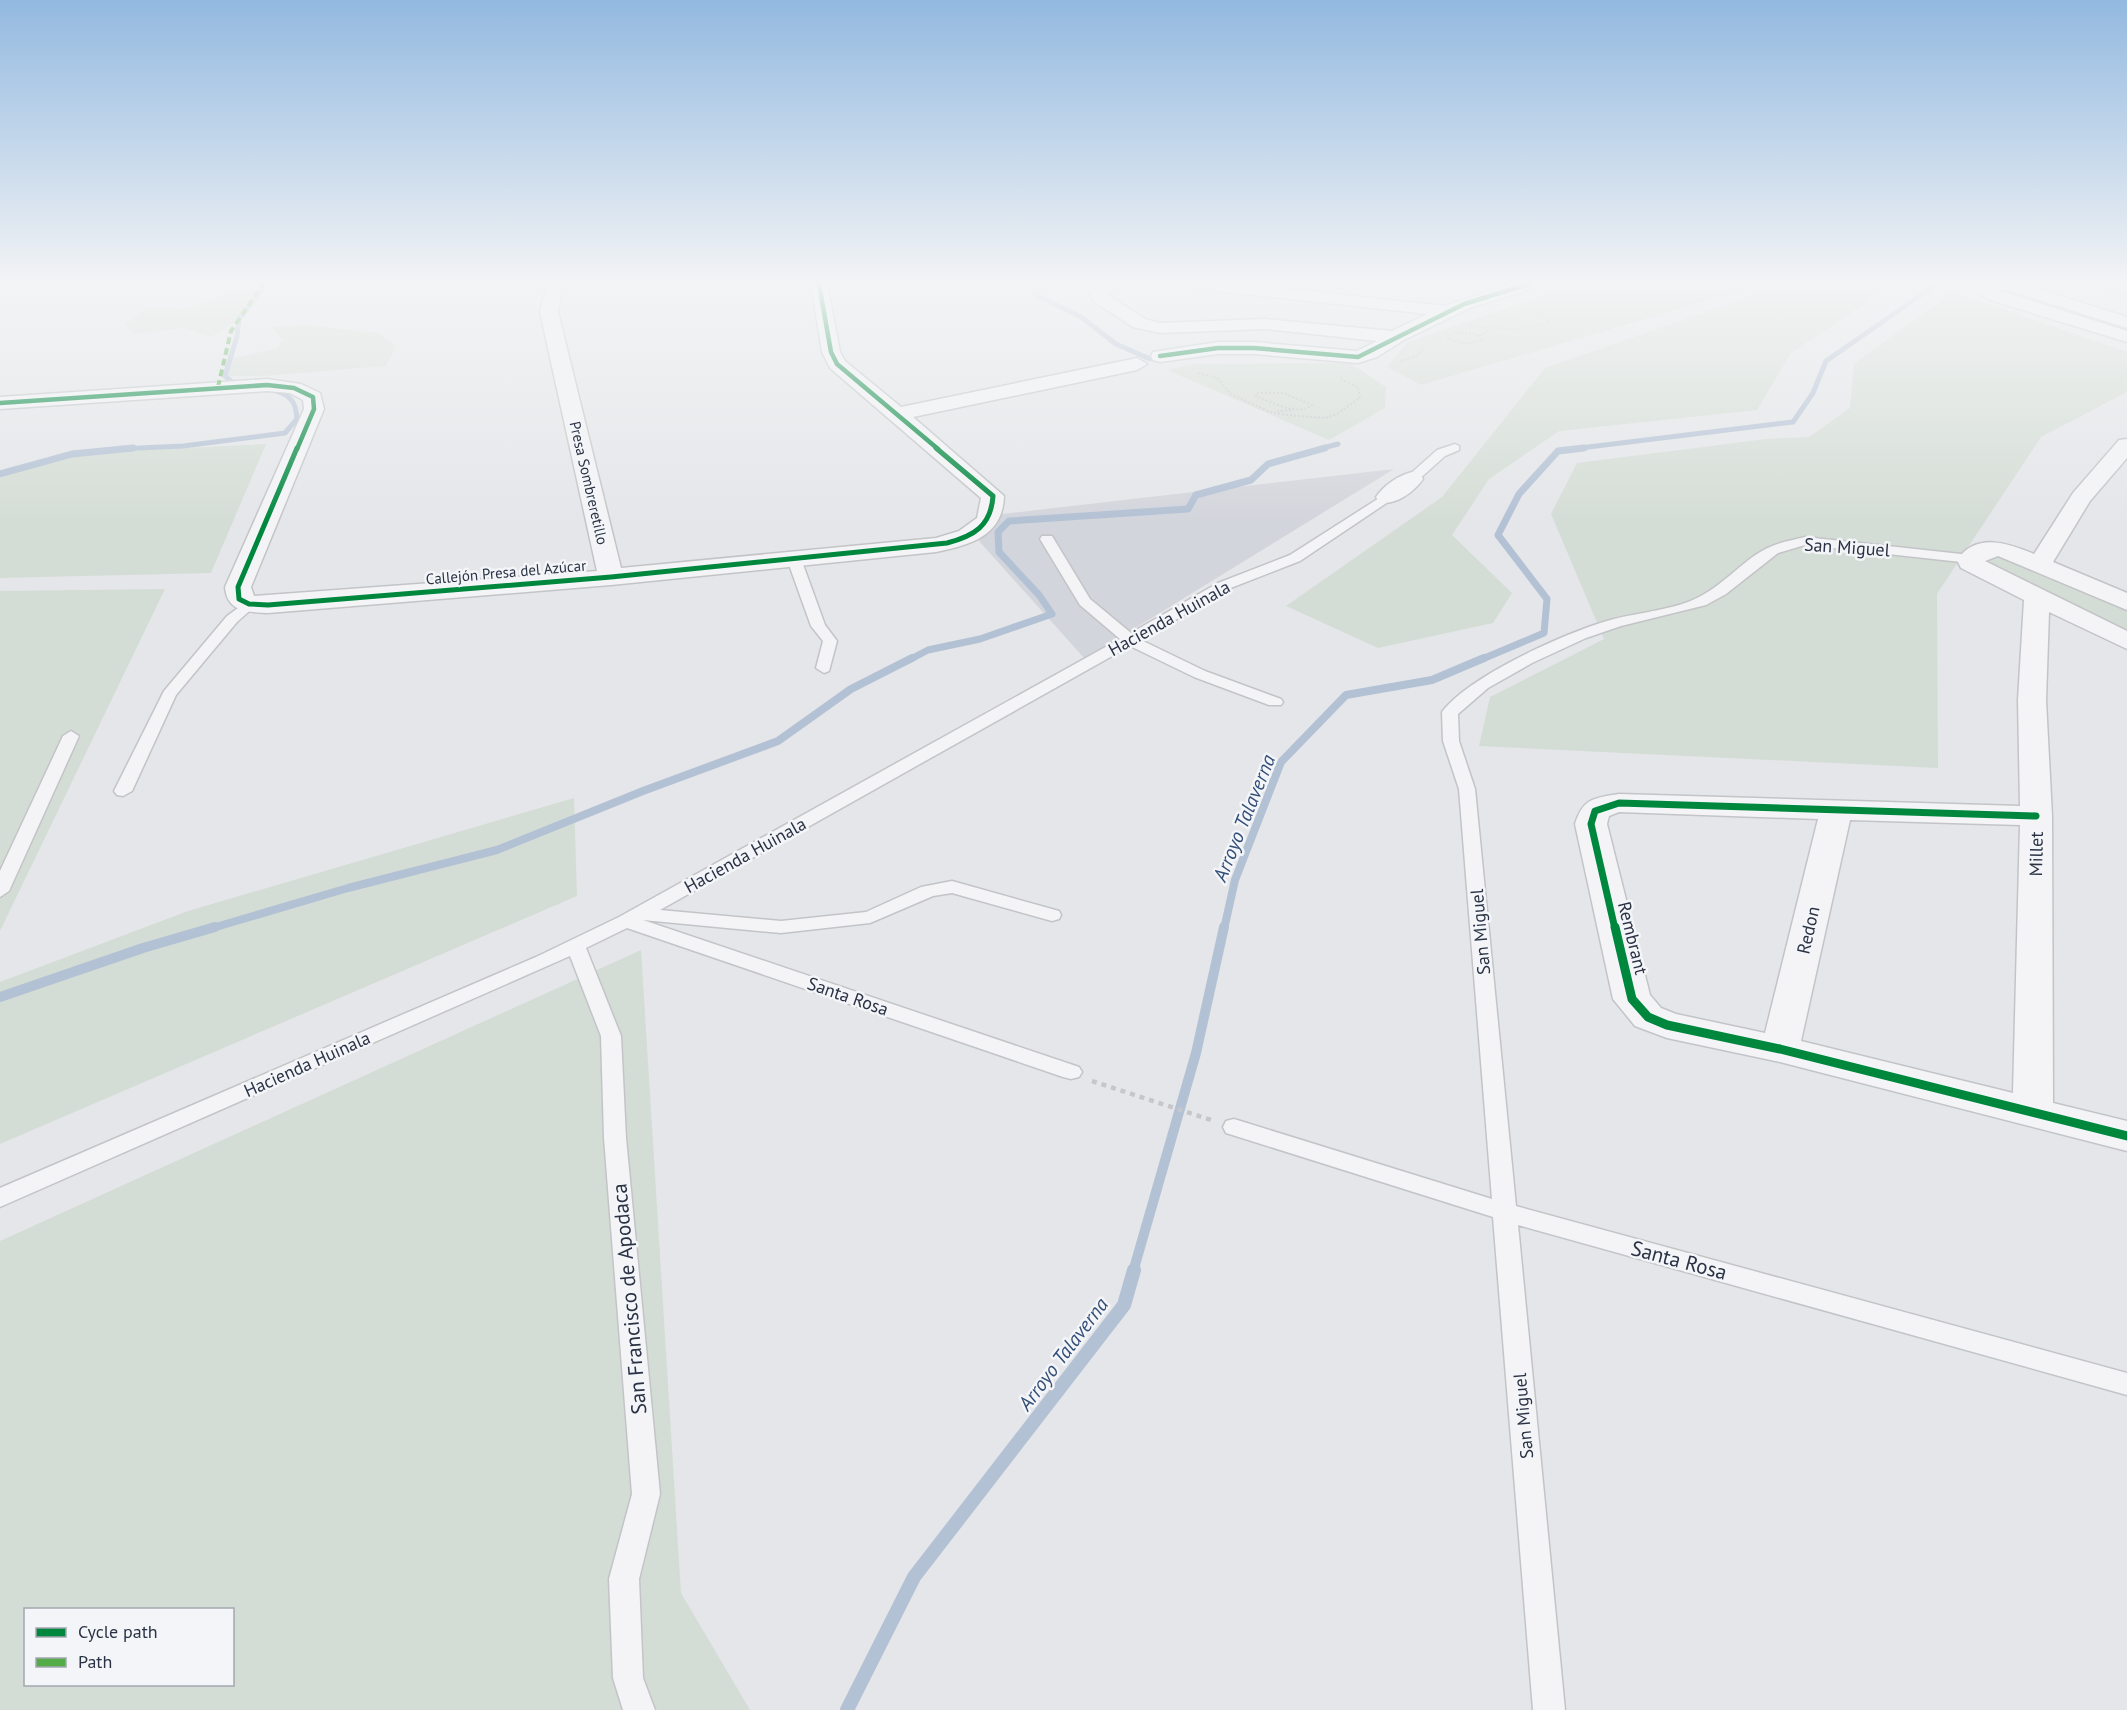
<svg xmlns="http://www.w3.org/2000/svg" width="2127" height="1710" font-family="'PT Sans',sans-serif">
  <style>
    .built { fill: #d3d5dc }
    .green { fill: #d4ddd5; fill-rule: evenodd }
    .lines { fill: none; stroke-linecap: round; stroke-linejoin: round }
    .stream-far4 { stroke: #b3c1d4; stroke-width: 5 }
    .stream-far3 { stroke: #b3c1d4; stroke-width: 7 }
    .stream-far2 { stroke: #b3c1d4; stroke-width: 8 }
    .stream-far1 { stroke: #b3c1d4; stroke-width: 10 }
    .stream { stroke: #b3c1d4; stroke-width: 14 }
    .lane-casing { stroke: #c3c4c7; stroke-width: 3 }
    .street-casing { stroke: #c3c4c7; stroke-width: 3 }
    .path-far1 { stroke: #c6c7cb; stroke-width: 2; stroke-dasharray: 2 2; stroke-linecap: butt }
    .path { stroke: #c6c7cb; stroke-width: 4.5; stroke-dasharray: 5 5; stroke-linecap: butt }
    .lane { fill: #f4f4f6; fill-rule: evenodd }
    .street { fill: #f4f4f6; fill-rule: evenodd }
    .quiet { stroke: #53ac47; stroke-width: 4; stroke-dasharray: 7 4; stroke-linecap: butt }
    .cycleway-far3-casing { stroke: #f3f5f8; stroke-width: 7 }
    .cycleway-far2-casing { stroke: #f3f5f8; stroke-width: 8 }
    .cycleway-far1-casing { stroke: #f3f5f8; stroke-width: 10 }
    .cycleway-casing { stroke: #f3f5f8; stroke-width: 13 }
    .cycleway-far3 { stroke: #00873e; stroke-width: 4.5 }
    .cycleway-far2 { stroke: #00873e; stroke-width: 5 }
    .cycleway-far1 { stroke: #00873e; stroke-width: 7 }
    .cycleway { stroke: #00873e; stroke-width: 9 }
    .labels { text-anchor: middle; dominant-baseline: central; stroke-width: 5; stroke-linejoin: round; paint-order: stroke }
    .far-street-label { font-size: 15px; fill: #2a3244; stroke: #f3f5f8 }
    .street-label { font-size: 18px; fill: #2a3244; stroke: #f3f5f8 }
    .water-label { font-size: 20px; font-style: italic; fill: #334e78; stroke: #f3f5f8 }
    .near-street-label { font-size: 21px; fill: #2a3244; stroke: #f3f5f8 }
  </style>
  <rect width="100%" height="100%" fill="#e5e6e9"/>
  <path class="built" d="M1394,469l-309,190 -106,-118 23,-27z"/>
  <path class="green" d="M227,284h40l-28,35 -28,18 -26,-9 -51,6 -9,-10 22,-16 39,1 35,-12z
    M1576,284h188l-343,101 -34,-18 20,-24z
    M1786,284h104l-12,11 -87,58 -34,57 -198,21 -70,48 -37,56 60,58 -19,30 -115,25 -92,-42 156,-109 103,-129z
    M1953,292l174,60v40l-86,45 -104,157 1,174 -459,-22 11,-49 114,-58 -53,-125 26,-51 189,-24 43,-2 41,-29 4,-44z
    M306,325l73,8 17,13 -10,20 -123,10h-38l3,-16 48,-11 7,-9 -12,-13z
    M1350,363l36,24 -1,21 -56,32 -162,-70 28,-6z
    M266,444l-55,129 -211,5v-100l54,-19 88,-9z
    M1995,554l132,56v23l-142,-73z
    M165,589l-165,342v-340z
    M574,798l3,98 -577,248v-162l188,-71z
    M641,950l40,643 69,117h-750v-469zM26,1610h206v74h-206z"/>
  <g class="lines">
    <path class="stream-far4" d="M1042,284l-8,10 47,23 35,27 34,15
      M233,383l-8,-7 12,-40 2,-17 28,-35
      M118,449l65,-3 102,-13 12,-14c-1,-17 -6,-24 -23,-29
      M1319,449l19,-5
      M1572,449l221,-27 20,-29 13,-32 111,-77"/>
    <path class="stream-far3" d="M0,474l72,-20 61,-6
      M909,660l19,-10 52,-11 72,-25 -13,-19 -40,-43 -1,-20 11,-11 179,-12 8,-14 55,-15 17,-16 57,-16
      M1480,660l64,-27 3,-34 -49,-64 21,-41 39,-43 26,-3"/>
    <path class="stream-far2" d="M209,929l139,-41 149,-38 146,-59 135,-50 73,-52 61,-31
      M1224,929l11,-49 46,-118 65,-67 86,-15 52,-22"/>
    <path class="stream-far1" d="M0,997l143,-49 72,-21
      M1133,1272l63,-219 28,-126"/>
    <path class="stream" d="M847,1710l67,-133 210,-272 10,-35"/>
    <defs>
      <path id="lane" d="M1455,444l4,2v4l-14,6 -29,26h-8v-6l29,-26z
        M1387,493l6,4 -2,3 -91,61 -72,28 -87,51 64,31 76,28 2,3 -2,3h-12l-75,-28 -64,-31 -470,264 121,11 85,-9 55,-25 31,-6 107,30 2,4 -2,4 -7,2 -100,-28 -19,3 -63,27 -89,10 -138,-13 436,147 3,5 -3,5 -8,2 -8,-2 -436,-149 -41,20 35,88 5,102 34,356 -21,85 4,99 12,32h-32l-10,-32 -4,-99 23,-85 -28,-356 -3,-102 -31,-80 -570,251v-19l536,-231 83,-40 501,-278 -40,-34 -40,-66 2,-3h10l38,63 41,34 87,-50 72,-28z
        M1805,537l156,17 7,4 -7,4 -156,-17 -27,8 -52,41 -20,11 -85,21 -35,12 -54,25 -44,25 -30,26 1,27 16,48 41,417 611,167v22l-609,-170 47,485h-32l-40,-493 -267,-84 -3,-6 3,-6 8,-2 258,80 -33,-410 -16,-48 -1,-29c28,-37 127,-81 172,-93 27,-7 60,-9 85,-22 25,-12 47,-40 71,-50 10,-5 24,-7 35,-10z
        M794,555l7,4 24,66 12,16 -8,30 -5,2 -8,-5 7,-27 -12,-15 -24,-67z
        M249,600l5,1v6l-17,15 -61,73 -44,96 -9,5 -6,-1 -3,-4 50,-100 63,-75z
        M71,731l8,5 -70,155 -9,6v-26l63,-135z"/>
      <path id="street" d="M547,284h16l-5,28 63,256 315,-30 23,-7 18,-13 4,-20 -151,-130 -8,-16 -11,-68h16l13,68 5,9 56,46 236,-49 10,6 -10,6 -224,47 91,79c-1,40 -34,49 -68,56l-325,33 -343,28c-21,-1 -41,-1 -43,-26l79,-178 -1,-9 -13,-7 -23,-2 -267,18v-12l267,-18 34,5 19,9 4,16 -73,178 3,9 343,-25 -57,-259z
        M1100,284h22l-14,11 37,24 15,4 105,-4 127,12 35,-17 -228,-25 -8,-5h53l202,22 62,-22h29l-2,4 -65,20 -66,32 -27,17 -19,6 -104,-9h-36l-58,8 -7,-2 -2,-4 2,-4 65,-10h36l103,9 20,-10 -112,-12 -105,4 -27,-6 -38,-25 -5,-8z
        M1975,284h48l104,33v11l-119,-38h-10l129,41v11l-134,-41 -10,-5z
        M2107,284h20v8l-18,-4z
        M2127,439v19l-37,43 -37,61 74,31v17l-129,-54 -13,5 142,70v18l-78,-37 -3,88 6,116 1,287 74,18v30l-347,-89 -113,-24 -32,-12 -22,-27 -38,-175c8,-26 19,-26 44,-30l401,12 -2,-106 6,-100 -63,-32 -4,-8c19,-28 51,-17 77,-6l39,-61 46,-53zM1619,812l199,7 -53,214 -89,-19 -15,-6 -11,-13 -43,-171 2,-8zM1850,820l170,5 -7,268 -212,-52z
        M1412,472l8,2 3,5c-9,13 -28,27 -44,23l-3,-5c7,-11 23,-22 36,-25z"/>
    </defs>
    <use href="#lane" class="lane-casing"/>
    <use href="#street" class="street-casing"/>
    <path class="path-far1" d="M1549,286l64,2 19,-4
      M1471,326l50,4 28,-8 -8,-8 -17,-6
      M1457,333l18,1 8,6 -15,4 -20,-5v-4z
      M1479,336l12,-7
      M1401,361l18,-6 3,-6
      M1198,373l19,5 14,16 39,18 17,3 38,3 12,-4 23,-16 -2,-11 -16,-7 -1,-4
      M1257,393h26l29,12c-15,12 -40,-3 -56,-9z
      M1277,411l17,-1"/>
    <path class="path" d="M1092,1081l119,39"/>
    <use href="#lane" class="lane"/>
    <use href="#street" class="street"/>
    <path class="quiet" d="M218,387l13,-56 32,-47"/>
    <defs>
      <path id="cycleway-far3" d="M819,284l12,68 6,12 101,85
        M1160,356l58,-8h36l104,9 106,-53 65,-20
        M0,403l267,-18 27,3 19,9 1,12 -17,40"/>
      <path id="cycleway-far2" d="M297,448l-59,139 1,12 10,5 19,1 343,-28 336,-34c27,-7 44,-17 46,-47l-57,-48"/>
      <path id="cycleway-far1" d="M1615,929l-24,-105 4,-13 24,-8 417,13"/>
      <path id="cycleway" d="M1615,927l17,72 16,18 19,8 113,24 347,87"/>
    </defs>
    <use href="#cycleway-far3" class="cycleway-far3-casing"/>
    <use href="#cycleway-far2" class="cycleway-far2-casing"/>
    <use href="#cycleway-far1" class="cycleway-far1-casing"/>
    <use href="#cycleway" class="cycleway-casing"/>
    <use href="#cycleway-far3" class="cycleway-far3"/>
    <use href="#cycleway-far2" class="cycleway-far2"/>
    <use href="#cycleway-far1" class="cycleway-far1"/>
    <use href="#cycleway" class="cycleway"/>
  </g>
  <linearGradient id="sky" x2="0" y2="1"><stop stop-color="#93b9e0"/><stop offset="0.54" stop-color="#f3f4f5"/><stop offset="1" stop-color="#f3f4f5" stop-opacity="0"/></linearGradient>
  <rect width="2127" height="523" fill="url(#sky)"/>
  <g class="labels">
    <g class="far-street-label">
      <text transform="translate(589 483) rotate(77)">Presa Sombreretillo</text>
      <text transform="translate(506 572) rotate(-5)">Callejón Presa del Azúcar</text>
    </g>
    <g class="street-label">
      <text transform="translate(1847 547) rotate(4)">San Miguel</text>
      <text transform="translate(1169 618) rotate(-29)">Hacienda Huinala</text>
      <text transform="translate(2036 854) rotate(-89)">Millet</text>
      <text transform="translate(745 855) rotate(-29)">Hacienda Huinala</text>
      <text transform="translate(1808 930) rotate(-77)">Redon</text>
      <text transform="translate(1480 932) rotate(-95)">San Miguel</text>
      <text transform="translate(1633 938) rotate(76)">Rembrant</text>
      <text transform="translate(848 996) rotate(19)">Santa Rosa</text>
      <text transform="translate(307 1064) rotate(-24)">Hacienda Huinala</text>
      <text transform="translate(1523 1416) rotate(-95)">San Miguel</text>
    </g>
    <g class="water-label">
      <text transform="translate(1244 818) rotate(-68)">Arroyo Talaverna</text>
      <text transform="translate(1063 1354) rotate(-53)">Arroyo Talaverna</text>
    </g>
    <g class="near-street-label">
      <text transform="translate(1679 1260) rotate(15)">Santa Rosa</text>
      <text transform="translate(629 1299) rotate(-95)">San Francisco de Apodaca</text>
    </g>
  </g>
  <rect x="24" y="1608" width="210" height="78" fill="#f3f5f8" stroke="#a3a7b0" stroke-width="1.5"/>
  <rect x="36" y="1628" width="30" height="9" fill="#00873e" stroke="#a3a7b0" stroke-width="1.5"/>
  <text x="78" y="1638" font-size="18" fill="#2a3244">Cycle path</text>
  <rect x="36" y="1658" width="30" height="9" fill="#53ac47" stroke="#a3a7b0" stroke-width="1.5"/>
  <text x="78" y="1668" font-size="18" fill="#2a3244">Path</text>
</svg>
